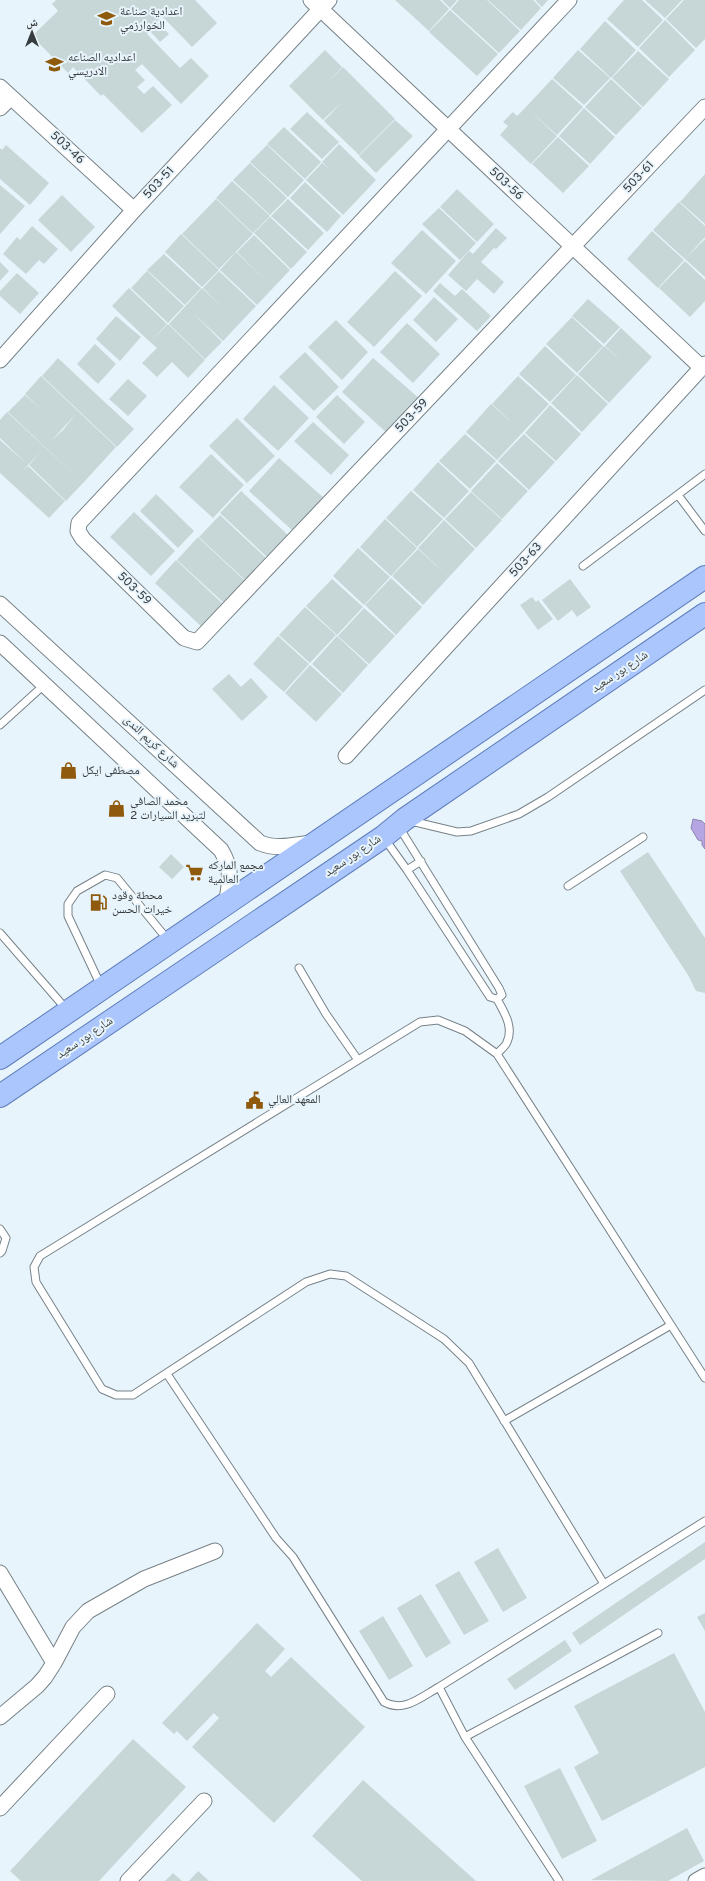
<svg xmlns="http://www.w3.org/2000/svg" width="705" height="1881" font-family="Overpass,'Noto Naskh Arabic',sans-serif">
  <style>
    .water { fill: #b5a5e3; stroke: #8f86b2 }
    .building { fill: #c7d6d7; fill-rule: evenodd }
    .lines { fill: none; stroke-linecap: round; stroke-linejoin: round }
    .lane-casing { stroke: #778288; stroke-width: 9 }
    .street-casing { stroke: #778288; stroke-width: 17 }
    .primary-casing { stroke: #5e7dba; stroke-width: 24 }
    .lane { stroke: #fff; stroke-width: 7 }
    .street { stroke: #fff; stroke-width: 15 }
    .primary { stroke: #abc6fd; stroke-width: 22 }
    .labels { text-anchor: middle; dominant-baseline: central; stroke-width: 4; stroke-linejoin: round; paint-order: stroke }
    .poi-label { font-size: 12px; fill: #373c3e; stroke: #e8f4fb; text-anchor: start }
    .street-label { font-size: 12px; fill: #373c3e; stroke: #e8f4fb }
  </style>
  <rect width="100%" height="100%" fill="#e8f4fb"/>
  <path class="water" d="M693,819l9,2 3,3v25l-3,-4v-4l-4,-1 -7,-12z"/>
  <path class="building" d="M56,0h139l22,23 -25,24 -30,-31 -5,6 12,12 -9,8 -10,-11 -3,3 33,34 11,-10 18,18 -28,28 -39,-40 -7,6 10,10 -8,7 7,7 9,-8 19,19 -30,28 -39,-39 -2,2 -28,-29 -5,6 -36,-37 26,-25 -6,-7z
    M395,0h45l9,9 -20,22z
    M442,0h15l-7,8z
    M459,0h28l33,31 -21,22 -48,-44z
    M488,0h45l8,8 -20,22z
    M535,0h13l-6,7z
    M624,0h18l21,20 -25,27 -31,-28z
    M645,0h37l-17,18z
    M684,0h21v39l-9,9 -30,-29z
    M450,10l48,44 -21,22 -48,-44z
    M665,20l30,30 -26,27 -30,-29z
    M605,21l31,29 -25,28 -31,-29z
    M325,50l17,17 -12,13 13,-13 35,35 -14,14 14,-14 17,17 -36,36 -35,-34 18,-19 -19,18 -34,-34z
    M578,50l32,28 -26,27 -31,-27z
    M638,51l31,28 -26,28 -31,-29z
    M552,79l31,28 -26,28 -31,-28z
    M611,79l31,29 -26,27 -31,-28z
    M526,107l31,29 -26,28 -31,-29 8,-9 -5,-4 10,-10 4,4z
    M584,108l31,29 -25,27 -31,-28z
    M307,112l32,30 -17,17 -32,-30z
    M395,120l18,16 -37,37 -17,-17z
    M284,127l37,35 -16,17 -38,-35z
    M558,137l31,29 -26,27 -31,-29z
    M339,144l37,36 -33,35 -37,-35 16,-17 9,7 -9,-8z
    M6,145l43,38 -19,22 -30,-26v-31l2,2z
    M267,145l37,35 -16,17 -38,-35z
    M250,163l37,35 -17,17 -37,-35z
    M705,174v50l-25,-22z
    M232,181l38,35 -17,17 -37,-35z
    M305,182l36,34 -14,16 -37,-34z
    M0,185l25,21 -25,28z
    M457,189l37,35 -17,18 -37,-35z
    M62,195l33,32 -24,25 -33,-32z
    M216,199l37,35 -34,35 -37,-35z
    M288,199l36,34 -16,17 -37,-34z
    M679,202l26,24v11l-20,22 -32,-29z
    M439,208l37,35 -16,17 -38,-36z
    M270,217l37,35 -16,17 -37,-36z
    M32,226l26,23 -14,15 -5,-4 -13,14 -23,-20 14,-17 3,3z
    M496,228l11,10 -11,11 -2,-1 -13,14 23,20 -10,12 -17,-15 -11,12 -18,-16 21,-24 4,3z
    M422,230l34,31 -30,33 -35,-31z
    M652,231l32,29 -26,28 -31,-29z
    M181,234l38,36 -17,17 -37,-35z
    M254,235l36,35 -33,35 -37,-35 16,-18 30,29 -29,-29z
    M705,239v38l-20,-18z
    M164,254l37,34 -16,17 -38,-35z
    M685,261l20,19v21l-15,16 -31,-29z
    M0,262l9,9 -9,10z
    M147,271l37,35 -16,17 -37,-35z
    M219,271l37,35 -33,35 -30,-28 29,29 -17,17 -36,-35 33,-36 21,20 -20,-20z
    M395,271l27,25 -48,51 -27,-25z
    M17,273l22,20 -19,21 -20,-18v-5z
    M440,283l15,13 7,-7 29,27 -14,15 -44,-40z
    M129,288l38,36 -17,18 -38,-36z
    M434,297l24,22 -22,23 -23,-22z
    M588,299l32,28 -16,17 -32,-28z
    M116,316l25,21 -21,24 -24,-22z
    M572,317l31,29 -26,27 -31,-29z
    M336,320l32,32 -26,28 -34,-33z
    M407,323l33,31 -27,29 -33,-31z
    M168,324l37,36 -17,18 -16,-16 -15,15 -15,-14 15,-15 -7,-6z
    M621,328l31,29 -43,46 -31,-29 26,-28 19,16 -18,-16z
    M95,344l21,20 -18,20 -21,-20z
    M545,346l31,29 -26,27 -31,-28z
    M305,352l34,35 -25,24 -35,-34z
    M58,358l38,36 -8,9 8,-9 38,35 -17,18 -75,-71z
    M373,358l47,41 -32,35 -46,-42z
    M577,375l31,29 -26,28 -31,-29z
    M41,376l75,71 -33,36 -75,-71 17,-17 17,15 -17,-16zM75,415l-12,15 -11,10 10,-11z
    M518,376l31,28 -52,56 -31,-28 25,-28 27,24 -26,-24z
    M128,379l19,17 -19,20 -19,-17z
    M274,385l35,33 -31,33 -35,-32z
    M337,395l28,27 -21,22 -28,-27z
    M550,405l31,29 -25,27 -31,-28z
    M7,412l76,71 -17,18 -37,-36 12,-14 -13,14 -28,-27v-18z
    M237,418l38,38 -28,27 -38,-37z
    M313,422l36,33 -18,20 -37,-34z
    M465,434l31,27 -26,28 -31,-28z
    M524,434l31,28 -26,28 -31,-29z
    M0,440l28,25 -6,7 6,-6 37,35 -16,17 -49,-45z
    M211,454l33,31 -31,33 -34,-31z
    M279,458l46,41 -31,33 -45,-41z
    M438,462l31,29 -25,27 -31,-28z
    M497,463l31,28 -26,28 -31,-28z
    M241,491l48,45 -21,22 -48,-45z
    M411,491l32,28 -26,28 -31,-29z
    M471,492l31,28 -26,28 -31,-29z
    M156,494l38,37 -16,17 -38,-37z
    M134,512l41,39 -24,25 -41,-39z
    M220,515l47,44 -21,22 -47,-44z
    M385,519l32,29 -26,28 -31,-29z
    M444,520l31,29 -26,28 -31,-29z
    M198,537l48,45 -21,22 -48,-44z
    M358,548l32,29 -26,28 -31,-29z
    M418,549l31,28 -26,28 -31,-29z
    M176,560l48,45 -21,23 -48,-45z
    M391,578l31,29 -26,28 -31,-30z
    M332,579l31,28 -26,28 -31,-29z
    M570,579l21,28 -14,10 -5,-7 -14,11 -16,-21z
    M532,597l4,5 2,-2 15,19 -15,11 -18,-25z
    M305,607l31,28 -26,28 -31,-28z
    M364,608l31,28 -26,28 -31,-28z
    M278,636l31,28 -25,28 -31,-28z
    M337,636l31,29 -25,28 -31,-29z
    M310,665l32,29 -26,28 -31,-29z
    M229,674l12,13 10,-9 17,19 -26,24 -30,-32z
    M648,852l57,86v55l-9,-2 -8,-16 -68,-104z
    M171,854l13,13 -12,12 -13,-12z
    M705,1542v17l-125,86 -8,-12z
    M498,1548l29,50 -24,14 -29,-50z
    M459,1571l30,50 -25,14 -29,-50z
    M421,1594l30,49 -25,15 -29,-50z
    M705,1613v18l-8,-14z
    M383,1616l30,50 -24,14 -30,-49z
    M257,1623l28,26 -20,22 6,6 20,-20 74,70 -91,96 -82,-76 27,-29 -5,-5 -27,28 -10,-10 -3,3 -12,-11z
    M565,1640l7,11 -57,39 -8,-11z
    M674,1653l31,59v55l-103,54 -28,-54 25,-14 -25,-47z
    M133,1739l53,48 -87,94h-78l-11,-10z
    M560,1768l37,73 -35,18 -38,-73z
    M363,1780l113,101h-114l-50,-45z
    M687,1828l17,33 -36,20 -77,-1z
    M198,1871l11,10h-20z
    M173,1873l9,8h-17z"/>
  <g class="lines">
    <defs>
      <path id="lane" d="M678,495l27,36
        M583,566l122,-92
        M0,725l44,-40
        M411,821l46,11 14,-1 48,-17 29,-17 157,-107
        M399,827l100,161 3,7 -5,4
        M384,838l23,32 83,127 7,2c7,13 17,28 10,43 -1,4 -7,8 -10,12
        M407,870l14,-9
        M568,886l75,-49
        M0,933l67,77
        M299,968l27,46 32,46
        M101,986l-33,-70v-12l9,-13 28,-16 12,3 51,62
        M0,1229l6,9 -4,13 -2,2
        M167,1374l109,164 17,19 91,145c20,11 37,-5 55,-15
        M504,1421l167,-96
        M604,1584l-135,-221 -25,-24 -98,-63 -16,-2 -24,8 -173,113h-17l-14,-6 -66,-107 -2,-15 6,-11 380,-234 18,-2 27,11 32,23 208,324
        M465,1737l-26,-50 266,-166
        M559,1881l-94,-144 193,-104"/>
      <path id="street" d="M311,0l391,368
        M569,0l-490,523 -1,8 5,8 101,99 13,4 508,-535
        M0,87l134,123
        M0,108l11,-11
        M0,360l134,-150 195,-210
        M0,604l260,239c17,7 34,2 52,0
        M0,643l221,207c12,20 9,33 5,55
        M346,756l359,-392
        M0,1573l54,90
        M0,1717l37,-31 8,-9 9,-14 19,-36 15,-16 56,-32 71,-28
        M0,1808l107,-114
        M128,1881l76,-80
        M696,1881l9,-5"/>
      <path id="primary" d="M0,1058l705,-481
        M0,1096l383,-259 22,-18 300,-205"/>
    </defs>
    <use href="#lane" class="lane-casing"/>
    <use href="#street" class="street-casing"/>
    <use href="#primary" class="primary-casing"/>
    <use href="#lane" class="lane"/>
    <use href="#street" class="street"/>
    <use href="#primary" class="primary"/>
  </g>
  <defs>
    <symbol id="school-bare" viewBox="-9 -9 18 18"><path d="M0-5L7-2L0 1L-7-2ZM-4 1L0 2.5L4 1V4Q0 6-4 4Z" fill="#8f5a0c" stroke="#e8f4fb" stroke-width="2.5" paint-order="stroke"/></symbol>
    <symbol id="shop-bare" viewBox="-9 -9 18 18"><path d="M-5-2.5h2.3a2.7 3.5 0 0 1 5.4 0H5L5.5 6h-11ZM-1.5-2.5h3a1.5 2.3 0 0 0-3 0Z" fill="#8f5a0c" stroke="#e8f4fb" stroke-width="2.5" paint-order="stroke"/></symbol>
    <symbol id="supermarket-bare" viewBox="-9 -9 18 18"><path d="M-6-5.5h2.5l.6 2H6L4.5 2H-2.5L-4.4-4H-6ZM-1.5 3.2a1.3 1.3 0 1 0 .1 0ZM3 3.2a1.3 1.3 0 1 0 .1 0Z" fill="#8f5a0c" stroke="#e8f4fb" stroke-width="2.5" paint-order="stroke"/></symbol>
    <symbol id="fuel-bare" viewBox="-9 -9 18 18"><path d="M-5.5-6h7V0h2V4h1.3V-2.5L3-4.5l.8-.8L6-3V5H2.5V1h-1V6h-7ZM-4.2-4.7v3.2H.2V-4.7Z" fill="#8f5a0c" stroke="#e8f4fb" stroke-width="2.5" paint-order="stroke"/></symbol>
    <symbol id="civic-bare" viewBox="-9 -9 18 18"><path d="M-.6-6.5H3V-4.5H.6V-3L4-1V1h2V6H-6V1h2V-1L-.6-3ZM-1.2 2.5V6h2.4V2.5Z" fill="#8f5a0c" stroke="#e8f4fb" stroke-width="2.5" paint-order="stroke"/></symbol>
  </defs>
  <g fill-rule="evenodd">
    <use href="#school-bare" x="94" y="6" width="25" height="25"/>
    <use href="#school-bare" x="42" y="52" width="25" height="25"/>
    <use href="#shop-bare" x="56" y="758" width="25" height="25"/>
    <use href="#shop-bare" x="104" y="796" width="25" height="25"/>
    <use href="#supermarket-bare" x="182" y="860" width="25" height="25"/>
    <use href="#fuel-bare" x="86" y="890" width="25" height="25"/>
    <use href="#civic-bare" x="242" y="1088" width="25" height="25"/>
  </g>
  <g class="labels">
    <g class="poi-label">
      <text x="120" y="12">اعدادية صناعة<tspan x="120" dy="14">الخوارزمي</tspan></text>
      <text x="68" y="58">اعداديه الصناعه<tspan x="68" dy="14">الادريسي</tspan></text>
      <text x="82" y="771">مصطفى ايكل</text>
      <text x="130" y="802">محمد الصافي<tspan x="130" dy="14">لتبريد السيارات 2</tspan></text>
      <text x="208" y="866">مجمع الماركه<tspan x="208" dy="14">العالمية</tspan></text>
      <text x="112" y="896">محطة وقود<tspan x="112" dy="14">خيرات الحسن</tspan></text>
      <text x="268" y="1100">المعهد العالي</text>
    </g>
    <g class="street-label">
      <text transform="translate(67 148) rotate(43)">503-46</text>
      <text transform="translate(639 177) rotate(-47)">503-61</text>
      <text transform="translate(159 183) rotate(-47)">503-51</text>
      <text transform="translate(506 184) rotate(43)">503-56</text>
      <text transform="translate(412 416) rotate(-46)">503-59</text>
      <text transform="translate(526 560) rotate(-48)">503-63</text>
      <text transform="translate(134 589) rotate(44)">503-59</text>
      <text transform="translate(620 672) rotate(-34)">شارع بور سعيد</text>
      <text transform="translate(151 742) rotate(43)">شارع كريم الندى</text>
      <text transform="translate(353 856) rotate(-34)">شارع بور سعيد</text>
      <text transform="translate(85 1038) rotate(-34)">شارع بور سعيد</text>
    </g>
  </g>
  <g transform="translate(32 32)" stroke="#e8f4fb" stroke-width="3" paint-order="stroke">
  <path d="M0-3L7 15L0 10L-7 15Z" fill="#373c3e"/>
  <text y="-6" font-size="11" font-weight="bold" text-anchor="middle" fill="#373c3e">ش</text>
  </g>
</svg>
